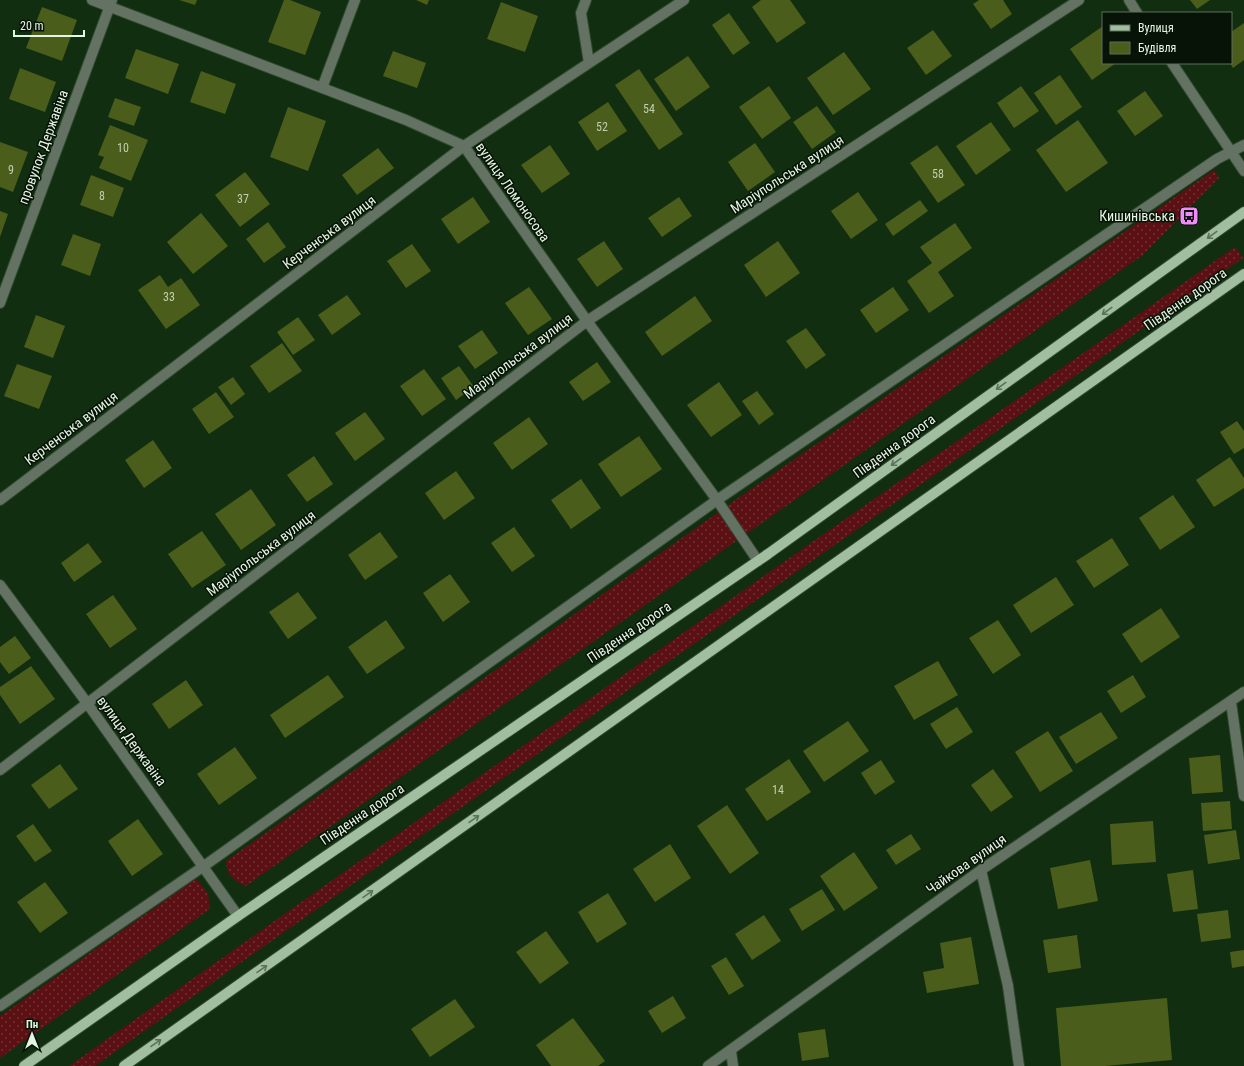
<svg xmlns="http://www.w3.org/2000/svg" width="1244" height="1066" font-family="'Roboto Condensed',sans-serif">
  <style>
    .grass { fill: url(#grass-dots) }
    .building { fill: #4b5d1a }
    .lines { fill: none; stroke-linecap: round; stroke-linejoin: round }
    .service-casing { stroke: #2f4a2e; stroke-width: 12 }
    .minor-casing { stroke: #2f4a2e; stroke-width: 12 }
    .primary-casing { stroke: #2f4a2e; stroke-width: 12 }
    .service { stroke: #647263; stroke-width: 10 }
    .minor { stroke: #647263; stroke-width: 10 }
    .primary { stroke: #a1bea0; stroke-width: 10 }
    .oneway { stroke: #5c715b }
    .labels { text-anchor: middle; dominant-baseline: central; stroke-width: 3; stroke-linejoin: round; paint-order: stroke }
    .number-label { font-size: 12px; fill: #bed0b1 }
    .street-label { font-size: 14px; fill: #e4f6e3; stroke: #071306 }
    .poi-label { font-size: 14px; fill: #e4f6e3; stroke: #071306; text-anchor: end }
  </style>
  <defs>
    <pattern id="grass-dots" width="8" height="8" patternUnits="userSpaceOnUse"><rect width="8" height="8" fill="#5b1014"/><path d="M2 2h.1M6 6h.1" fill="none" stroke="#723336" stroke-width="1.8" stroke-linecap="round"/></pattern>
  </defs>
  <rect width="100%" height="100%" fill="#112e11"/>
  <path class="grass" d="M1214,170l5,8 -76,77 -897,631c-14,-6 -19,-11 -20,-25l515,-365z
    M1235,247l8,11 -987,694 -161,114h-26l692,-488z
    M196,879l12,14 2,16 -210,149v-42z"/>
  <path class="building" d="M179,0h18l-2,5z
    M284,0h6l31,12 -16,43 -37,-13z
    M416,0h13l-2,5z
    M761,0h29l16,23 -29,20 -25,-36z
    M979,0h24l9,14 -21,15 -18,-25z
    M1190,0h20l-13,9z
    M501,2l37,14 -13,36 -38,-13z
    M42,7l35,13 -15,41 -36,-13z
    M729,13l21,30 -17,12 -21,-30z
    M1244,23v37l-11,8 -3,-5 1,-31z
    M1103,26v37h13l-24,17 -22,-31z
    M933,30l19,26 -26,19 -19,-27z
    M136,49l43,15 -11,30 -43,-16z
    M393,51l33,12 -9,25 -34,-12z
    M844,52l27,37 -38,26 -26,-37z
    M688,56l22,31 -34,24 -22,-32z
    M20,68l36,14 -11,30 -36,-13z
    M639,69l44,65 -24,16 -44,-65z
    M201,71l35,13 -11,30 -35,-12z
    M1060,75l22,32 -26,18 -22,-32z
    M769,86l22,32 -29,21 -23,-32z
    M1021,86l18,25 -25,17 -17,-25z
    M1145,91l18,25 -28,20 -18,-25z
    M115,98l26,9 -7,19 -26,-9z
    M608,102l19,29 -30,20 -19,-29z
    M817,106l19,26 -24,17 -19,-27z
    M288,107l38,14 -18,50 -38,-14z
    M1078,120l30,43 -42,29 -30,-42z
    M991,122l20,28 -35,25 -20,-29z
    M110,125l38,15 -17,41 -32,-13 5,-11 -6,-2z
    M0,142l28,10 -15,40 -13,-5z
    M755,143l20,29 -27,19 -20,-29z
    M550,145l20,29 -28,19 -21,-28z
    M937,145l28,40 -27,18 -28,-40z
    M378,148l16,20 -37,27 -15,-20z
    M245,172l25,32 -30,23 -25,-32z
    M91,175l33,13 -11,29 -33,-12z
    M858,192l20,28 -27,19 -20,-28z
    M473,197l17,25 -32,22 -17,-25z
    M679,197l13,19 -30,21 -14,-19z
    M920,200l8,11 -35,25 -8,-12z
    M0,211l8,3 -8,23z
    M201,213l27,33 -35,28 -26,-32z
    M268,222l18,25 -22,16 -18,-24z
    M955,223l17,25 -34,24 16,24 -25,17 -22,-32 25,-18 -12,-16z
    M73,234l28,10 -11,32 -29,-11z
    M604,241l19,28 -26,18 -20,-28z
    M778,241l22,32 -34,24 -22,-32z
    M412,244l19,27 -25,17 -19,-27z
    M160,275l8,12 13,-9 19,27 -34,24 -28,-39z
    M529,287l23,32 -24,16 -23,-32z
    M893,287l16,23 -33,23 -16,-23z
    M347,295l14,19 -29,21 -14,-20z
    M695,296l17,25 -50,35 -17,-24z
    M36,315l29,11 -12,32 -29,-11z
    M298,317l17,23 -22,15 -16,-23z
    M806,328l20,27 -20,14 -20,-28z
    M482,330l16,23 -23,16 -17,-23z
    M282,343l20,28 -33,22 -19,-27z
    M597,362l14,20 -28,19 -14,-19z
    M17,364l35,12 -13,33 -35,-13z
    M459,366l15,21 -18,13 -15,-22z
    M424,369l22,30 -24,17 -22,-30z
    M233,377l12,17 -14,11 -13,-18z
    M719,382l23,33 -31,22 -24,-32z
    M757,391l17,23 -15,11 -17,-24z
    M216,392l18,25 -25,17 -17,-25z
    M365,412l20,27 -30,22 -20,-28z
    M529,417l19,27 -36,26 -19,-27z
    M1237,421l7,10v17l-10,6 -14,-22z
    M639,436l23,33 -41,28 -23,-33z
    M153,440l19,28 -28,20 -19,-28z
    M314,456l19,28 -26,18 -20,-27z
    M1230,457l14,21v10l-30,19 -18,-27z
    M456,471l19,27 -31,22 -19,-27z
    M581,479l20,29 -30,21 -20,-29z
    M251,489l25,36 -35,25 -26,-36z
    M1173,495l22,32 -35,23 -21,-32z
    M514,527l21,29 -23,16 -21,-29z
    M202,531l24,34 -34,23 -24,-34z
    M380,532l18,25 -33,23 -17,-25z
    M1112,538l17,27 -35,23 -18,-27z
    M88,543l14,19 -28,20 -13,-19z
    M450,574l20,28 -27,20 -20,-29z
    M1056,577l18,28 -43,28 -18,-28z
    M298,592l19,26 -29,21 -19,-27z
    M113,595l24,34 -27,19 -24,-34z
    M1161,608l19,29 -39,26 -19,-29z
    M386,620l19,28 -38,26 -19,-27z
    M998,620l23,35 -28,19 -24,-36z
    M15,636l16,22 -22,16 -9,-12v-15z
    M938,661l20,34 -44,25 -20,-34z
    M31,666l24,33 -35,25 -20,-29v-8z
    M328,675l16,22 -59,41 -15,-23z
    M1133,675l13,22 -25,16 -14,-22z
    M186,680l17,25 -34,24 -17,-25z
    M957,707l16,25 -27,17 -16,-25z
    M1101,712l17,26 -42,26 -17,-27z
    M848,721l21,30 -45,31 -21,-31z
    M1048,731l25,40 -33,21 -25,-40z
    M235,747l22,31 -38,27 -22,-31z
    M1220,755l3,37 -31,2 -3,-36z
    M789,759l22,33 -44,29 -22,-32z
    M881,760l14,22 -20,13 -14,-22z
    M60,764l18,25 -29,20 -18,-24z
    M993,769l20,28 -22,15 -20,-27z
    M1230,801l2,28 -29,2 -2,-28z
    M727,805l32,48 -29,21 -33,-48z
    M138,819l25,35 -31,22 -24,-35z
    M1153,821l3,41 -44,3 -2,-41z
    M33,824l19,27 -17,11 -19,-26z
    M1236,830l4,29 -32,5 -4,-29z
    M911,834l10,15 -25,16 -10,-15z
    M670,844l21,34 -36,24 -22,-33z
    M854,852l24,36 -34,23 -24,-35z
    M1090,860l8,41 -40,8 -8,-41z
    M1193,870l5,39 -25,3 -6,-38z
    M45,882l23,31 -28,20 -23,-31z
    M822,889l13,21 -33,21 -13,-22z
    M608,893l19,31 -30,19 -19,-31z
    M1228,910l3,28 -30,4 -4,-28z
    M764,915l17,26 -29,19 -17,-26z
    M546,931l23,32 -29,21 -24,-32z
    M1077,935l4,33 -33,5 -5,-33z
    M971,937l8,47 -52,9 -4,-21 21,-4 -4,-25z
    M1244,950v16l-12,2 -2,-16z
    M726,957l18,29 -15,9 -18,-29z
    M673,996l13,22 -24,15 -14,-22z
    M1167,998l5,62 -67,6h-44l-5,-58z
    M455,999l20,28 -45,30 -19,-28z
    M573,1018l32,43 -7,5h-47l-15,-21z
    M825,1029l4,28 -27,4 -4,-28z"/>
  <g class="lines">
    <defs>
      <path id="service" d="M1008,986l11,80"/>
      <path id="minor" d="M92,0l314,120 58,26 123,175 130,179 41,61
        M586,0l-5,13 8,50
        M1129,0l8,13
        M1172,63l72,108
        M322,88l33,-88
        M0,303l112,-303
        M0,500l464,-354 220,-146
        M0,585l87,118 151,213
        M1231,702l13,94
        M0,770l587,-449 492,-321
        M981,870l27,116
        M0,1006l204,-140 513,-366 500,-341 27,-14
        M731,1051l2,15
        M708,1066l273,-196 263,-178"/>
      <path id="primary" d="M24,1066l214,-150 530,-362 476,-342
        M124,1066l1120,-792"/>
    </defs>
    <use href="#service" class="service-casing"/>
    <use href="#minor" class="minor-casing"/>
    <use href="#primary" class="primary-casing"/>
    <use href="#service" class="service"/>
    <use href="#minor" class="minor"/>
    <use href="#primary" class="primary"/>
  </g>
  <defs><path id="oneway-shaft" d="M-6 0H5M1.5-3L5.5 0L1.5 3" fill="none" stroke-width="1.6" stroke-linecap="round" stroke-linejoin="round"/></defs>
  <g class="oneway">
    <use href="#oneway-shaft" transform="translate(1212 235) rotate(144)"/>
    <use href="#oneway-shaft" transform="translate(1107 311) rotate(144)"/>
    <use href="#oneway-shaft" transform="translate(1001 386) rotate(144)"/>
    <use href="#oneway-shaft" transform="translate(896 462) rotate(144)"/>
    <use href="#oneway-shaft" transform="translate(474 819) rotate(-35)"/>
    <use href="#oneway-shaft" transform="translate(368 894) rotate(-35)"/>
    <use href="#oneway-shaft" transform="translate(262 969) rotate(-35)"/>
    <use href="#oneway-shaft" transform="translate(156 1043) rotate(-35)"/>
  </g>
  <defs>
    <symbol id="bus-square" viewBox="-11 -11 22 22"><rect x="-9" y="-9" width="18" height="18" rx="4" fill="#ee8cf8" stroke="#071306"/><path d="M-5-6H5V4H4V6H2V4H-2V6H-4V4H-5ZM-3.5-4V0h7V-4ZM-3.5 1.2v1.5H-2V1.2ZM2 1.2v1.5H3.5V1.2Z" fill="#111"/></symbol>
  </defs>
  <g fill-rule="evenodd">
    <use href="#bus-square" x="1178" y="205" width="22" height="22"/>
  </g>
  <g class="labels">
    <g class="number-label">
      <text x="649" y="109">54</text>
      <text x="602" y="127">52</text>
      <text x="123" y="148">10</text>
      <text x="11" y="170">9</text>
      <text x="938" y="174">58</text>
      <text x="102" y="196">8</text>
      <text x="243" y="199">37</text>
      <text x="169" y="297">33</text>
      <text x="778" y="790">14</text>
    </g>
    <g class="street-label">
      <text transform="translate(43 147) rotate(-70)">провулок Державіна</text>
      <text transform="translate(787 174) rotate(-33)">Маріупольська вулиця</text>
      <text transform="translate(513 192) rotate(55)">вулиця Ломоносова</text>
      <text transform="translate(329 232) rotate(-37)">Керченська вулиця</text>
      <text transform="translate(1185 299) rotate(-35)">Південна дорога</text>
      <text transform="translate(518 356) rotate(-37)">Маріупольська вулиця</text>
      <text transform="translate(71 428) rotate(-37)">Керченська вулиця</text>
      <text transform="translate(894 446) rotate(-36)">Південна дорога</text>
      <text transform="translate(261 553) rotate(-37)">Маріупольська вулиця</text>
      <text transform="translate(629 632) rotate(-34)">Південна дорога</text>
      <text transform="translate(132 741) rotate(54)">вулиця Державіна</text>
      <text transform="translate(362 814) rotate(-34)">Південна дорога</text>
      <text transform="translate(966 864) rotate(-35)">Чайкова вулиця</text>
    </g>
    <g class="poi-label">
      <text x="1175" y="216">Кишинівська</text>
    </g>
  </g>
  <rect x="1102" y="12" width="130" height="52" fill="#071306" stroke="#5f6e5e"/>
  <rect x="1110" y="25" width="20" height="6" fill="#a1bea0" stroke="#5f6e5e"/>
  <text x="1138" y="32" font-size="12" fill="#e4f6e3">Вулиця</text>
  <rect x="1110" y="42" width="20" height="12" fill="#4b5d1a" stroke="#5f6e5e"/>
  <text x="1138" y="52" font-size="12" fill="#e4f6e3">Будівля</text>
  <g transform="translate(32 1034)" stroke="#071306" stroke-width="3" paint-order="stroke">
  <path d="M0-3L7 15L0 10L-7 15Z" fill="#e4f6e3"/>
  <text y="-6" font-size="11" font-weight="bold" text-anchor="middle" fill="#e4f6e3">Пн</text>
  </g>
  <path d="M14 30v6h70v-6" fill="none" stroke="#e4f6e3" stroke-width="2"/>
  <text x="20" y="30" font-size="12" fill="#e4f6e3" stroke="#071306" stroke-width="3" paint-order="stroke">20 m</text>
</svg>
